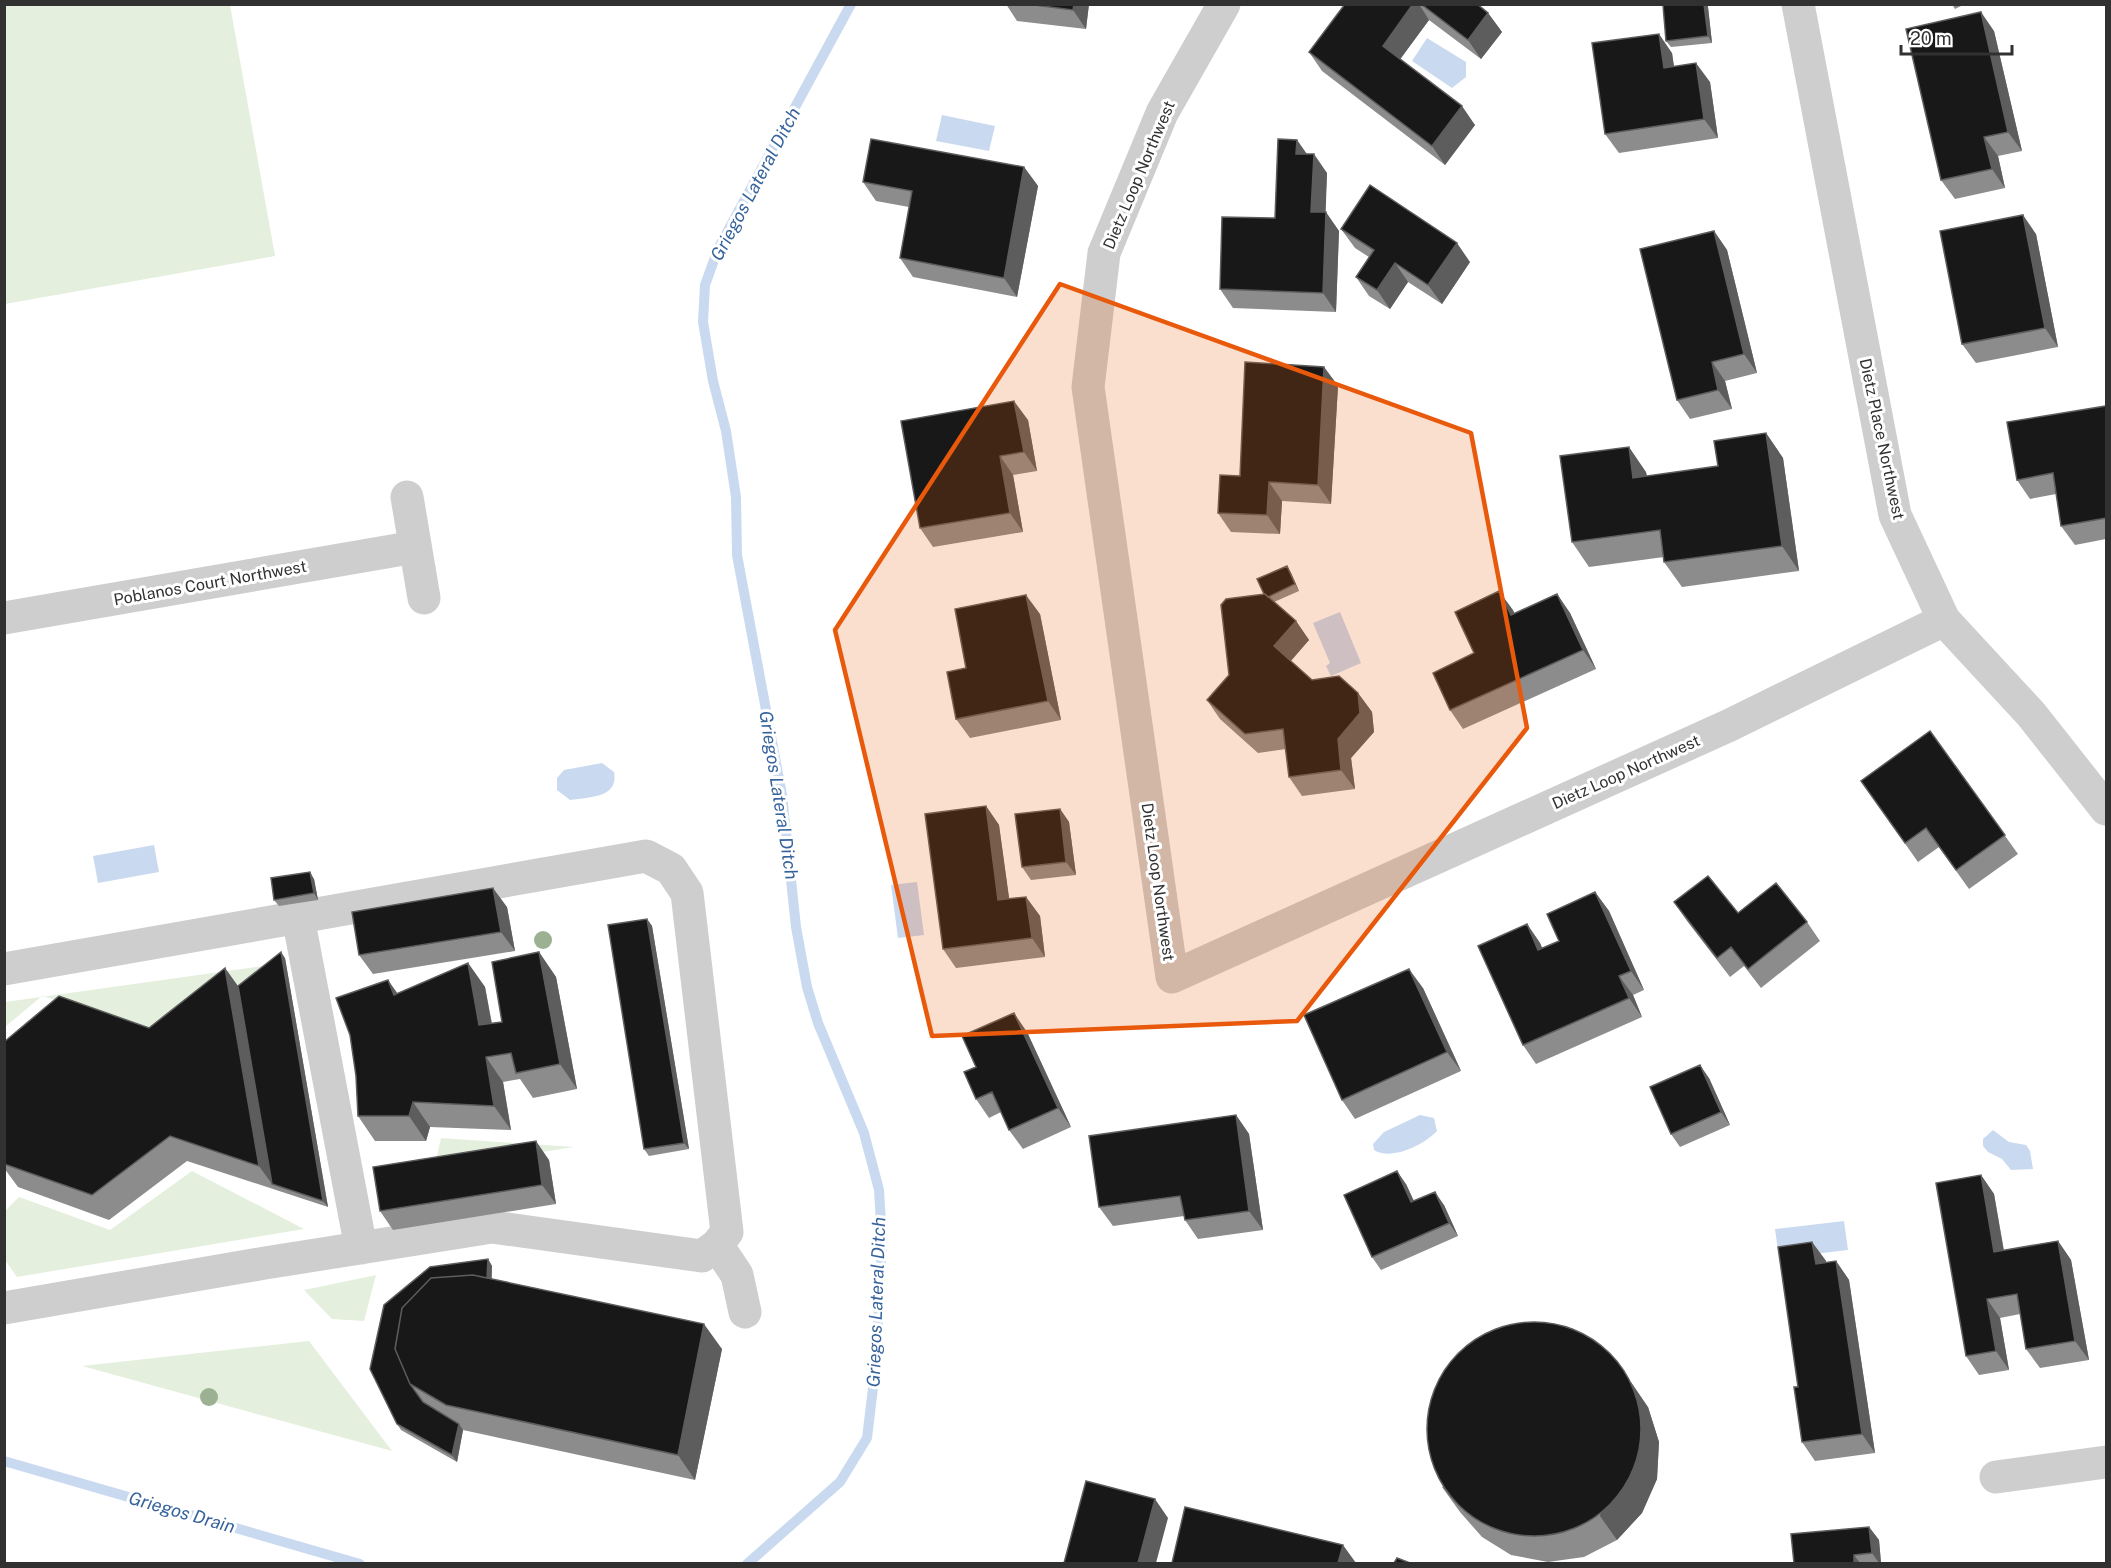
<svg xmlns="http://www.w3.org/2000/svg" width="2111" height="1568" font-family="'Public Sans',sans-serif">
  <style>
    .green { fill: #e4efde }
    .water { fill: #c9daf0 }
    .lines { fill: none; stroke-linecap: round; stroke-linejoin: round }
    .stream { stroke: #c9daf0; stroke-width: 10 }
    .minor { stroke: #cecece; stroke-width: 33 }
    .tree { fill: #9bb192 }
    .wall { fill: #8c8c8c }
    .shaded-wall { fill: #5d5d5d }
    .building { fill: #181818; stroke: #5d5d5d; stroke-width: 1.5 }
    .marked { fill: #e8590c; fill-opacity: 0.2; stroke: #e8590c; stroke-width: 4.5; stroke-linejoin: round }
    .labels { text-anchor: middle; dominant-baseline: central; stroke-width: 6; stroke-linejoin: round; paint-order: stroke }
    .street-label { font-size: 16px; fill: #313131; stroke: #fff }
    .water-label { font-size: 18px; font-style: italic; fill: #36639c; stroke: #fff }
  </style>
  <rect width="100%" height="100%" fill="#fff"/>
  <path class="green" d="M5,4l225,1 45,251 -270,48z
    M263,966l-86,70 -135,-40 -37,31v-25z
    M441,1138l133,9 -140,22z
    M192,1171l112,58 -287,48 -12,-17v-49l14,-14 91,33z
    M376,1275l-12,46 -32,-2 -28,-29z
    M309,1341l83,110 -310,-85z"/>
  <path class="water" d="M1427,38l39,24v15l-14,11 -40,-27z
    M942,115l53,11 -6,25 -53,-10z
    M1340,612l21,51 -30,13 -5,-10 4,-3 -17,-40z
    M602,763l12,9c5,26 -25,25 -44,28l-13,-10v-12l7,-8z
    M154,845l5,27 -61,11 -5,-27z
    M917,882l7,53 -26,3 -7,-53z
    M1420,1115l14,3 3,13c-13,14 -46,30 -63,19l-1,-6 11,-12z
    M1993,1130l16,12 17,3 4,6 3,18 -22,1 -9,-11 -14,-7 -5,-6v-7z
    M1844,1221l4,29 -69,8 -4,-29z"/>
  <g class="lines">
    <path class="stream" d="M4,1461l356,103
      M747,1564l93,-82 27,-44 9,-75 6,-122 -3,-51 -15,-57 -46,-110 -11,-36 -11,-60 -14,-132 -45,-240 -1,-58 -10,-66 -13,-50 -10,-59 2,-37 13,-36 133,-245"/>
    <path class="minor" d="M1224,4l-62,109 -58,140 -16,134 84,590 558,-252 214,-105
      M1798,4l97,511 49,105 87,94 75,95
      M407,497l17,101
      M4,618l411,-71
      M298,917l63,331
      M4,969l642,-113 25,13 16,24 40,339 -10,13 -15,11 -210,-29 -227,36 -261,45
      M717,1245l20,30 8,37
      M1996,1477l110,-15"/>
  </g>
  <g class="tree">
    <circle cx="543" cy="940" r="9"/>
    <circle cx="209" cy="1397" r="9"/>
  </g>
  <path class="wall" d="M1006,4h83l-3,25 -69,-8z
    M1345,4h132l11,9 14,19 -21,27 -52,-39 -29,39 75,66 -30,40 -123,-94 -13,-19z
    M1666,4h41l1,3 4,36 -41,4 -5,-6z
    M1952,4h13l-10,5z
    M1994,31l28,120 -24,5 7,32 -50,11 -14,-19z
    M1672,53l2,14 36,15 8,56 -99,15 -14,-19z
    M1297,140l10,14 20,19 -2,39 14,19 -3,81 -103,-4 -13,-19 55,-71z
    M1024,167l14,19 -21,111 -104,-20 -13,-19 9,-51 -33,-6 -13,-19z
    M1341,229l129,33 -28,42 -34,-22 -18,27 -21,-13 -13,-19 13,-20 -14,-9z
    M1714,231l13,19 30,123 -32,8 7,28 -42,10 -13,-19z
    M2036,234l22,113 -82,16 -14,-19z
    M1324,367l14,19 -7,118 -49,-3 -2,33 -49,-2 -13,-19 22,-37z
    M2106,406v133l-31,6 -14,-19 -5,-32 -26,5 -13,-19z
    M1028,420l9,51 -24,4 10,57 -90,15 -13,-19z
    M1766,433l17,25 16,113 -117,16 -18,-25v-5l-75,10 -17,-25 74,-70 1,4 71,-10z
    M1287,566l4,7 8,18 -25,11 22,19 13,19 -18,21 21,19 46,13 14,19 2,20 -23,26 4,31 -53,7 -13,-19 -3,-28 -28,4 -38,-34 -13,-19 22,-25 35,-81z
    M1499,591l15,23 43,-20 13,19 26,56 -133,60 -13,-19 24,-57z
    M1040,614l21,106 -91,18 -14,-19 10,-51z
    M1930,731l88,123 -49,35 -30,-42 -21,15 -57,-81z
    M986,806l13,19 10,74 17,-2 14,19 5,41 -89,11 -13,-19z
    M1060,809l9,13 7,53 -45,5 -9,-13z
    M314,879l4,21 -39,6 -5,-6z
    M1595,892l14,19 35,79 -11,5 9,22 -106,47 -13,-19 4,-121 13,19 2,6 17,-8z
    M1674,902l64,11 69,9 13,19 -59,47 -17,-22 -14,11 -43,-56z
    M507,907l8,44 -142,23 -14,-19z
    M647,919l5,7 37,223 -40,7 -5,-7z
    M539,952l17,25 21,112 -44,9 -13,-19 -17,3 8,48 -81,-3 -4,14h-51l-17,-25 39,-122 71,-31 17,24 7,36 10,-1z
    M285,958l43,249 -141,-46 -78,59 -91,-33 -14,-19v-126l145,-14 76,-60 13,18z
    M1423,988l38,83 -106,48 -13,-19z
    M1027,1032l44,95 -48,22 -14,-19 -8,-18 -12,6 -13,-19v-32z
    M1709,1078l21,47 -50,22 -9,-13z
    M1236,1115l13,19 14,96 -65,9 -13,-19 -1,-4 -71,10 -14,-19z
    M549,1160l7,44 -163,26 -13,-19z
    M1981,1175l13,19 10,56 54,-9 13,19 18,100 -49,8 -14,-19 -6,-35 -20,4 9,52 -30,5 -13,-19z
    M1406,1184l8,17 30,4 14,31 -77,34 -9,-13z
    M1812,1242l14,19v2l10,-2 13,19 26,173 -60,8 -13,-19 -4,-55z
    M488,1259l4,7v13l230,70 -27,131 -232,-50 -6,32 -56,-32 -4,-6 -27,-55z
    M1648,1407l11,35 -2,37 -15,34 -25,27 -33,17 -36,5 -37,-7 -29,-18 -22,-25 -18,-25z
    M1869,1527l10,13 2,23h-87z"/>
  <path class="shaded-wall" d="M1074,4h15l-3,25 -13,-19z
    M1413,4h6l10,16 -33,45 -13,-19z
    M1704,4h3l1,3 4,36 -4,-7z
    M1981,12l13,19 28,120 -14,-19z
    M1488,13l14,19 -21,27 -13,-19z
    M1659,34l13,19 5,34 -13,-19z
    M1696,63l14,19 8,56 -14,-19z
    M1462,106l13,19 -30,40 -13,-19z
    M1984,137l14,19 7,32 -13,-19z
    M1297,140l13,19 -14,-5z
    M1314,154l13,19 -2,58 -14,-19z
    M1024,167l14,19 -21,111 -13,-19z
    M1326,212l13,19 -3,81 -13,-19z
    M2023,215l13,19 22,113 -13,-19z
    M1714,231l13,19 30,123 -13,-19z
    M1457,243l13,19 -28,42 -14,-19z
    M1395,263l13,19 -18,27 -13,-19z
    M1712,362l13,19 7,28 -14,-19z
    M1324,367l14,19 -7,118 -13,-19z
    M1014,401l14,19 9,51 -13,-19z
    M1766,433l17,25 16,113 -17,-25z
    M1629,447l17,25 4,30 -17,-24z
    M1000,456l13,19 10,57 -13,-19z
    M1269,482l13,19 -2,33 -13,-19z
    M1287,566l4,7 8,18 -4,-7z
    M1499,591l14,19 11,24 -13,-19z
    M1557,594l13,19 26,56 -13,-19z
    M1026,595l14,19 21,106 -13,-19z
    M1296,621l13,19 -22,25 -13,-19z
    M1358,693l14,19 2,20 -23,26 4,31 -14,-19 -3,-31z
    M986,806l13,19 13,94 -14,-19z
    M1060,809l9,13 7,53 -10,-13z
    M310,872l4,7 4,21 -4,-7z
    M493,888l14,19 8,44 -14,-19z
    M1595,892l14,19 35,79 -13,-19z
    M1026,897l14,19 5,41 -13,-19z
    M647,919l5,7 37,223 -5,-6z
    M1527,924l13,19 12,26 -14,-19z
    M281,952l4,6 43,249 -5,-6z
    M539,952l17,25 21,112 -17,-25z
    M468,963l17,24 11,62 -17,-24z
    M225,968l17,24 30,192 -13,-18z
    M1409,969l14,19 38,83 -14,-19z
    M1619,976l14,19 9,22 -13,-19z
    M388,980l17,24 -11,-9z
    M1014,1013l13,19 44,95 -13,-19z
    M486,1057l17,25 8,48 -17,-24z
    M1700,1065l9,13 21,47 -9,-13z
    M413,1102l17,25 -4,14 -17,-25z
    M1236,1115l13,19 14,96 -14,-19z
    M536,1141l13,19 7,44 -14,-19z
    M1397,1171l9,13 14,31 -9,-13z
    M1981,1175l13,19 13,77 -13,-19z
    M1435,1192l9,13 14,31 -9,-13z
    M2058,1241l13,19 18,100 -14,-19z
    M1812,1242l14,19 3,22 -13,-19z
    M488,1259l4,7 -2,33 -4,-6z
    M1836,1261l13,19 26,173 -13,-19z
    M1987,1299l13,19 9,52 -13,-19z
    M704,1324l18,25 -27,131 -17,-25z
    M1631,1382l17,25 11,35 -2,37 -15,34 -25,27 -17,-24z
    M459,1424l4,6 -6,32 -5,-7z
    M1155,1499l13,19 -12,45h-18z
    M1869,1527l10,13 2,23h-2l-7,-10z
    M1343,1545l13,18h-18z
    M1854,1555l6,8h-6z"/>
  <path class="building" d="M1027,4h47l-1,6z
    M1345,4h68l-30,42 79,60 -30,40 -123,-94z
    M1421,4h56l11,9 -20,27z
    M1704,4l4,32 -42,5 -3,-36z
    M1981,12l27,120 -24,5 8,32 -51,11 -35,-151z
    M1659,34l5,34 32,-5 8,56 -99,15 -13,-91z
    M871,139l153,28 -20,111 -104,-20 12,-67 -49,-9z
    M1278,139l19,1 -1,14h18l-3,58h15l-3,81 -103,-4 2,-72 53,1z
    M1370,185l87,58 -29,42 -33,-22 -18,27 -21,-13 18,-27 -33,-21z
    M2023,215l22,113 -83,16 -22,-113z
    M1714,231l30,123 -32,8 6,28 -41,10 -37,-151z
    M1245,362l79,5 -6,118 -49,-3 -2,33 -49,-2 2,-38 20,1z
    M1014,401l10,51 -24,4 10,57 -90,15 -19,-107z
    M2106,406v112l-45,8 -8,-53 -36,7 -10,-58z
    M1766,433l16,113 -118,16 -4,-32 -88,12 -12,-86 69,-9 4,31 85,-12 -4,-25z
    M1287,566l8,18 -27,13 -3,-3h-1l-7,-15z
    M1499,591l12,24 46,-21 26,56 -133,60 -17,-37 41,-20 -19,-41z
    M1265,594l31,27 -22,25 38,34 27,-4 19,17 2,20 -22,26 3,31 -52,7 -6,-48 -38,5 -38,-34 22,-25 -8,-70 5,-6z
    M1026,595l22,106 -92,18 -9,-47 19,-4 -11,-59z
    M1930,731l75,104 -49,35 -30,-42 -21,15 -44,-62z
    M986,806l12,94 28,-3 6,41 -89,11 -18,-135z
    M1060,809l6,53 -44,5 -7,-53z
    M310,872l4,21 -40,7 -3,-22z
    M1708,876l30,37 38,-30 31,39 -59,47 -17,-22 -14,11 -43,-56z
    M493,888l8,44 -142,23 -7,-43z
    M1595,892l36,79 -12,5 10,22 -106,47 -45,-99 49,-22 11,26 21,-9 -12,-27z
    M647,919l37,224 -40,6 -36,-224z
    M281,952l42,249 -51,-17 -34,-198z
    M539,952l21,112 -44,9 -5,-20 -25,4 8,49 -81,-4 -4,14h-51l-2,-40 -6,-41 -14,-37 52,-18 6,15 74,-32 11,62 23,-3 -10,-60z
    M225,968l34,198 -89,-30 -78,59 -88,-31v-122l55,-46 90,32z
    M1409,969l38,83 -105,48 -38,-85z
    M1014,1013l44,95 -49,22 -17,-38 -16,7 -12,-27 12,-5 -14,-31z
    M1700,1065l21,47 -50,22 -21,-47z
    M1236,1115l13,96 -64,9 -5,-24 -81,11 -10,-71z
    M536,1141l6,44 -162,26 -7,-44z
    M1397,1171l14,31 24,-10 14,31 -77,34 -28,-62z
    M1981,1175l13,77 64,-11 17,100 -49,8 -9,-55 -30,5 9,52 -30,5 -30,-173z
    M1812,1242l4,22 20,-3 26,173 -60,8 -8,-55h4l-20,-140z
    M488,1259l-1,19 -14,-3 -42,3 -29,30 -7,41 15,35 13,18 36,22 -7,31 -55,-31 -27,-55 14,-64 46,-38z
    M473,1275l231,49 -26,131 -232,-50 -36,-21 -15,-35 7,-41 29,-30z
    M1427 1429a107 107 0 1 1 214 0a107 107 0 1 1-214 0Z
    M1086,1481l69,18 -17,64h-74z
    M1185,1507l158,38 -5,18h-166z
    M1869,1527l3,26 -18,2v8h-60l-3,-29z
    M1397,1558l13,5h-16z"/>
  <path class="marked" d="M1060,284l411,149 56,295 -230,293 -365,15 -97,-406z"/>
  <g class="labels">
    <g class="street-label">
      <text transform="translate(1139 175) rotate(-67)">Dietz Loop Northwest</text>
      <text transform="translate(1882 439) rotate(78)">Dietz Place Northwest</text>
      <text transform="translate(210 583) rotate(-10)">Poblanos Court Northwest</text>
      <text transform="translate(1626 772) rotate(-24)">Dietz Loop Northwest</text>
      <text transform="translate(1158 882) rotate(82)">Dietz Loop Northwest</text>
    </g>
    <g class="water-label">
      <text transform="translate(755 184) rotate(-62)">Griegos Lateral Ditch</text>
      <text transform="translate(779 795) rotate(81)">Griegos Lateral Ditch</text>
      <text transform="translate(876 1302) rotate(-88)">Griegos Lateral Ditch</text>
      <text transform="translate(182 1512) rotate(16)">Griegos Drain</text>
    </g>
  </g>
  <rect width="2111" height="1568" fill="none" stroke="#313131" stroke-width="12"/>
  <path d="M1901 45v9h111v-9" fill="none" stroke="#313131" stroke-width="3"/>
  <text x="1910" y="45" font-size="18" fill="#313131" stroke="#ffffff" stroke-width="4.5" paint-order="stroke">20 m</text>
</svg>
